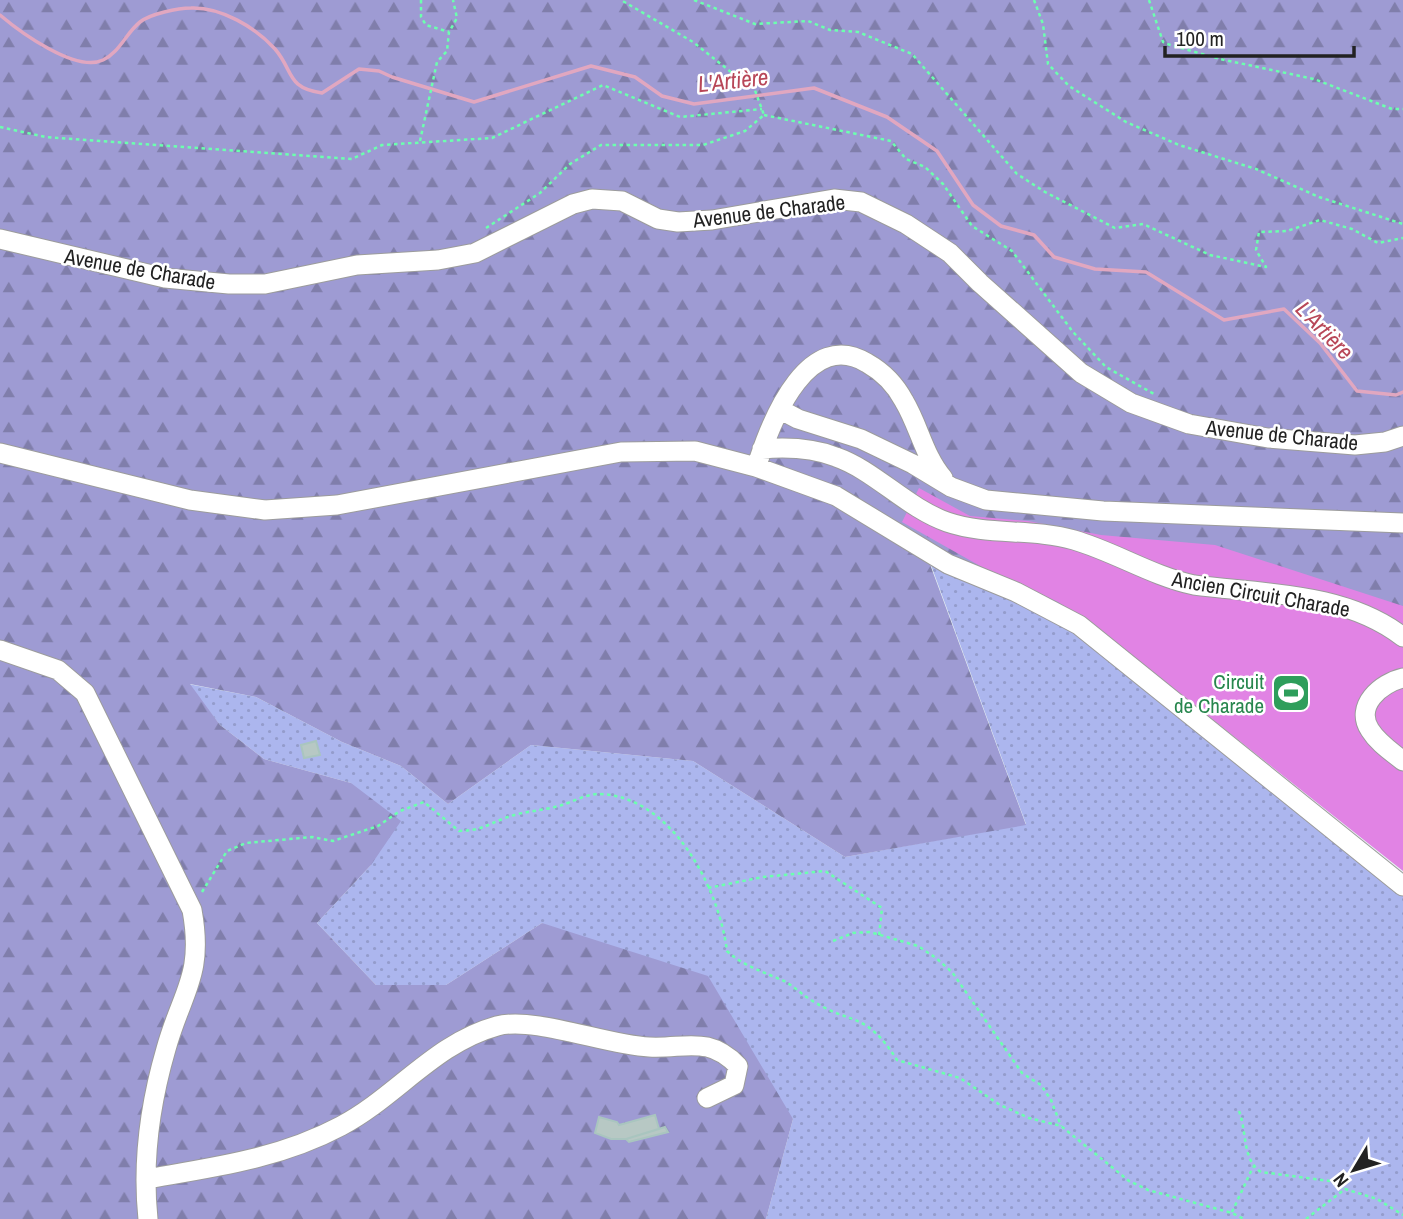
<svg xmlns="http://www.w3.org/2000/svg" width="1403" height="1219" font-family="'Archivo Narrow',sans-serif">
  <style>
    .grass { fill: url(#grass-dots) }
    .forest { fill: url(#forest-firs) }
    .pitch { fill: #e183e4 }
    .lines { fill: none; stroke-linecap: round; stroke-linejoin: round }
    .stream { stroke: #e1a7c0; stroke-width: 3.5 }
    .building { fill: #b7c8c4; stroke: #a9c5bf; stroke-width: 2 }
    .minor-casing { stroke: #9c9c9c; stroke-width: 21 }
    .path { stroke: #6cffaf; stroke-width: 2.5; stroke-dasharray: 3.5 3.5; stroke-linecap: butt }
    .minor { stroke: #fff; stroke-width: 19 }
    .labels { text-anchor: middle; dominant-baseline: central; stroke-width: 5; stroke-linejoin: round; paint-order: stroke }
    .street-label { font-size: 21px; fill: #222; stroke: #fff }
    .leisure-label { font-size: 21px; fill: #27864d; stroke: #fff; text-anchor: end }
    .water-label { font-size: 23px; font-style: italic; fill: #b84758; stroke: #fff }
  </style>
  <defs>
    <pattern id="grass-dots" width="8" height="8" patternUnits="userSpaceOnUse" patternTransform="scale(1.75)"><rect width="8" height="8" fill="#acb6ee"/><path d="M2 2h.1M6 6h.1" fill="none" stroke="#949ccc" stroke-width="1.8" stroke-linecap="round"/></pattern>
    <pattern id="forest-firs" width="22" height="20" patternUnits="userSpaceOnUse" patternTransform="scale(1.75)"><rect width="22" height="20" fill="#9e9bd3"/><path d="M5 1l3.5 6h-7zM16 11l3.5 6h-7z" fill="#807eab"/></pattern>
  </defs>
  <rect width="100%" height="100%" fill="#e8f2f2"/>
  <path class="grass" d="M924,546l147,75 332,265v333h-637l27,-100 -251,-196 -96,62h-70l-59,-62 54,-58 -20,-82 -87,-24 -44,-34 -32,-41 68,13 86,45 59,24 47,38 83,-59 162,16 152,96 181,-33z"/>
  <path class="forest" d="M0,0h1403v616l-235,74 -110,-84 -134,-58 102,277 -181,32 -152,-96 -162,-16 -83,59 -47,-38 -59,-24 -86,-45 -66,-13 30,41 44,34 87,24 50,38 -30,44 -54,58 59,62h70l96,-62 166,53 85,143 -27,100h-766z"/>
  <path class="pitch" d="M919,488l51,28 58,5 73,14 114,10 188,61v265l-293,-233 -52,-36 -69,-31 -87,-49z"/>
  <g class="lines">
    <path class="stream" d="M0,15c20,17 76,58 103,45 17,-8 23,-27 37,-38 10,-8 38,-14 51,-14 30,-1 64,19 84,41 19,22 11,39 47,44l37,-24 20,2 13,6 82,25 117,-36 44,11 27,19 32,8 120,-16 73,29 50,34 36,54 28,21 33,9 20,22 41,12 51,3 78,48 60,-11 36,34 37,48 39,4 7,-3"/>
  </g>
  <path class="building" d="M316,741l4,14 -16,3 -3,-13z
    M655,1115l4,14 -33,10h-15l-16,-6 4,-16 18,5 2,3z
    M665,1127l3,5 -39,10 -3,-3z"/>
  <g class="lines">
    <defs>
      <path id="minor" d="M0,239l165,39 64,6h36l92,-19 81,-5 37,-7 98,-49 19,-5 30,2 36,18 20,3 34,-2 122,-21 27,3 45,22 44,29 30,30 101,90 50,30 58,21 79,14 87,7 30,-3 18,-6
        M781,410l17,9 63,20 52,25 38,23 35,13 117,11 300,12
        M762,449c24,-2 51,-1 74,8 38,13 71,51 111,65 41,14 85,6 127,18 41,12 78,36 120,45 70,9 151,7 209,52
        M0,453l190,47 75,10 72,-5 284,-53 74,-1 61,16 80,29 112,68 68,28 63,33 324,261
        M759,459c14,-42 50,-131 108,-96 16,9 28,21 37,38 15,25 20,55 39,77
        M0,650l58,20 27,23 107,217c12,66 -10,81 -26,139 -16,55 -24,113 -18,170
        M1403,678c-22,5 -49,28 -33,52 8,13 22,22 33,31
        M146,1179c68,-12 133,-20 195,-53 55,-29 94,-83 156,-100 37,-10 109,19 152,21 37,2 59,-12 89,19l-4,19 -27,13"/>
    </defs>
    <use href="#minor" class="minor-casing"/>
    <path class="path" d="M421,0v17l5,8 23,7
      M694,0l61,24 53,-3 22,9 28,2 54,22 105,120 28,18 70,36 28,-4 67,31 56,12 -10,-17 3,-18 28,-1 33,-11 32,9 26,14 25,-5
      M1034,0l9,24 5,40 21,22 57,36 53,23 77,24 63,28 84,27
      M1149,0l14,42 4,2 53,15 94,20 78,30h11
      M764,115l127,26 15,18 19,8 18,17 29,42 40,25 61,81 33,35 48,27
      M0,127l46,10 306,22 30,-14 110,-7 111,-53 77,32 82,-8
      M420,141l17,-79 10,-11 2,-19 8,-14 -4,-18
      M486,228l54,-35 30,-29 31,-19h102l42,-14 19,-16 -11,-30 -17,-9 -43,-34 -72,-42
      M708,888l55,-11 62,-6 57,37 -3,28
      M202,892l25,-41 19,-8 66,-6 21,4 45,-15 22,-15 24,-9 35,29c24,-1 25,-5 46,-13 18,-7 38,-7 57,-13 10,-3 25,-11 36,-11 74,1 121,94 129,157 16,15 37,21 57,30 10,5 17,13 27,19 41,26 54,10 86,60l63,18 40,27 29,13 32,8 68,55 19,9 84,23 12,6
      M833,941l20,-8 17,-1 48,14 18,12 16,14 70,101 19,12 10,15 10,26
      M1239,1111c8,20 3,49 22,61l69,9 15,8
      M1232,1212l21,-45
      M1306,1219l39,-30 32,10 26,16"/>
    <use href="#minor" class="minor"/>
  </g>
  <defs>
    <symbol id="stadium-square" viewBox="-11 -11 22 22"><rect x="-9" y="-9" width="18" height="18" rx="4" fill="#2e9e5b" stroke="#fff"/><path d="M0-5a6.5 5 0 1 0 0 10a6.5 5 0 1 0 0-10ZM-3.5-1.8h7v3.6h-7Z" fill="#fff"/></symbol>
  </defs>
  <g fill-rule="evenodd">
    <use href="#stadium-square" x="1269" y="671" width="44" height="44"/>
  </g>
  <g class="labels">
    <g class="street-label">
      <text transform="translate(769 211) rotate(-7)">Avenue de Charade</text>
      <text transform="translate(140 269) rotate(10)">Avenue de Charade</text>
      <text transform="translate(1282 435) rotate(6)">Avenue de Charade</text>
      <text transform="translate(1261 594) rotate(10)">Ancien Circuit Charade</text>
    </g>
    <g class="leisure-label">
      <text x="1264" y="681">Circuit<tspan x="1264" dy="24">de Charade</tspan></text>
    </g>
    <g class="water-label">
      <text transform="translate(733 80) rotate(-6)">L'Artière</text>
      <text transform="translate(1325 330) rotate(46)">L'Artière</text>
    </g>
  </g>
  <g transform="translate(1354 1170) rotate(232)" stroke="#ffffff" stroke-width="5" paint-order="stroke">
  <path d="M0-5L12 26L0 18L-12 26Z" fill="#222222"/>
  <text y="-10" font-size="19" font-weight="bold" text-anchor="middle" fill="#222222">N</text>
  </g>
  <path d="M1165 46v10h189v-10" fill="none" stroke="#222222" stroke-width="3.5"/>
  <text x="1176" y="46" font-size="21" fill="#222222" stroke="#ffffff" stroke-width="5" paint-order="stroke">100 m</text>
</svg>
